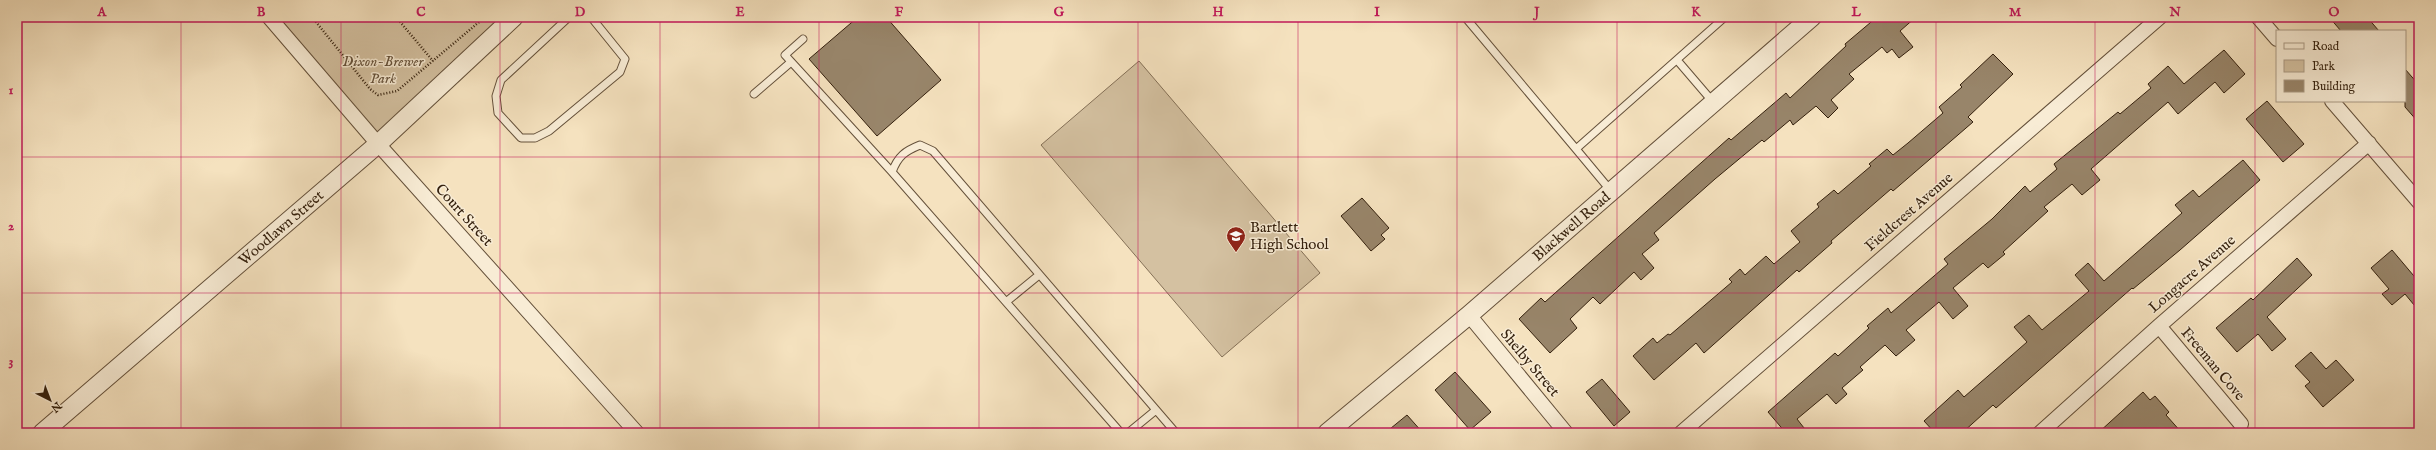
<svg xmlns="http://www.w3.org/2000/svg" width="2436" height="450" font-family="'IM FELL English',serif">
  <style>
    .green { fill: #d4c1a1; stroke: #847057 }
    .building { fill: #98856a; stroke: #34200d }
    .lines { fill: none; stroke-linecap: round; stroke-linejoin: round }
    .service-casing { stroke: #64503a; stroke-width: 9 }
    .minor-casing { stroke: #64503a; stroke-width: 16 }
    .tertiary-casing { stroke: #64503a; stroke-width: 20 }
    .path { stroke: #34200d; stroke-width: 2.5; stroke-dasharray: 1 2; stroke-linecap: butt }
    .service { stroke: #f8ecd5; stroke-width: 7 }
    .minor { stroke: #f8ecd5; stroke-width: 14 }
    .tertiary { stroke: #f8ecd5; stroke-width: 18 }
    .grid { fill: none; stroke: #c2185b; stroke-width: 1; stroke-opacity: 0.55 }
    .labels { text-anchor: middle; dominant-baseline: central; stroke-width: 3; stroke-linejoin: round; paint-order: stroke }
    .park-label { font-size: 15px; font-style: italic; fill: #645039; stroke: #f8ecd5 }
    .street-label { font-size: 15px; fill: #34200d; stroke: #f8ecd5 }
    .poi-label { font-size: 15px; fill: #34200d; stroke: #f8ecd5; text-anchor: start }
    .neatline { fill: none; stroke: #c2185b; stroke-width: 1.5 }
    .grid-label { font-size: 13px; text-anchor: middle; font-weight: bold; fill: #c2185b }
  </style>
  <rect width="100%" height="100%" fill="#f5e2bf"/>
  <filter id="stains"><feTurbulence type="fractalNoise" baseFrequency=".005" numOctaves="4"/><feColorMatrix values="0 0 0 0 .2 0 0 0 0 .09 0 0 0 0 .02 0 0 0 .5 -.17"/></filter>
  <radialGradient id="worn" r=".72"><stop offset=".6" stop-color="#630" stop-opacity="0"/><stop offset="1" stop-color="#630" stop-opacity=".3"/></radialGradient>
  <path class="green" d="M269,17h246l-137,127z
    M1139,61l181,212 -98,84 -181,-212z"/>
  <path class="building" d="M858,17h28l55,63 -64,56 -68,-77z
    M1877,17h39l-16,14 13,16 -14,11 -7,-9 -5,4 -5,-6 -33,27 5,5 -23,21 7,8 -10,10 -12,-12 -23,19 -3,-5 -26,22 -2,-2 -47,39 -61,54 5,7 -17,14 12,14 -13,12 -7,-8 -34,32 -7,-7 -23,22 7,9 -27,25 -31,-34 22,-21 4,4 184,-164 2,2 55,-47 4,5 56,-52 -1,-2z
    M2329,17h38l12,14h-38z
    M2224,50l21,24 -21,19 -9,-11 -37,32 -10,-12 -77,67 9,11 -18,15 -10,-11 -28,23 4,4 -45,41 2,2 -17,14 -5,-5 -30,25 15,18 -15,13 -14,-17 -33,28 9,10 -19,16 -11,-11 -25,22 3,3 -21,18 5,6 -11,10 -9,-10 -30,25 11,14h-22l-18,-21 67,-59 3,3 31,-28 -2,-2 21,-18 3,5 57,-49 -4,-5 48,-40 33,-33 5,6 27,-23 -3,-5 64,-52 2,2 31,-26 -3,-4 20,-18 16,18z
    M1993,54l20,20 -45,43 5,5 -80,69 -2,-2 -60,52 1,2 -33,29 -2,-2 -93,83 -8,-10 -42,37 -21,-24 20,-18 4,5 11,-9 2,1 62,-53 -3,-3 11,-10 5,6 21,-19 8,8 26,-22 -9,-11 28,-24 -2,-3 17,-14 4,4 33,-28 -2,-2 18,-15 6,6 15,-12 35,-30 -4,-6 23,-20 -2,-2z
    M2405,69l14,16v38l-14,-16z
    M2267,101l37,43 -21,18 -37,-43z
    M2243,160l17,20 -80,70 -47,39 -1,-1 -136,120 -3,-3 -31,28h-27l-11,-12 34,-31 6,7 63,-55 -13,-15 15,-12 13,15 47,-39 -14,-16 13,-12 16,18 78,-68 -7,-8 18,-15 6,7z
    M1362,198l27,30 -8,7 4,4 -14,12 -30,-35z
    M2392,250l27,32v29l-14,-17 -13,11 -10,-11 7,-5 -18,-21z
    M2297,258l15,17 -45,42 19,22 -14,12 -14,-17 -21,18 -21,-24 35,-30 2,2z
    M2311,352l15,17 10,-9 18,20 -31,27 -18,-21 5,-4 -15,-16z
    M1455,372l36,40 -21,18 -35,-40z
    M1602,379l28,33 -16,14 -28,-34z
    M2143,392l7,8 5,-4 14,16 -3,3 16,18h-84z
    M1407,415l16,18h-38z"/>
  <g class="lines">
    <defs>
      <path id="service" d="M569,17l-68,63 -5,16 2,17 23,25h14l14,-7 71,-59 5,-13 -34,-42
        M1465,17l111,132
        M803,39l-18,16 107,117
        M1677,60l36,42
        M754,94l37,-32
        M1611,191l-35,-42 149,-132
        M1006,302l33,-27
        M1121,433l-229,-261c6,-16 13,-21 28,-27l13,6 243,282
        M1128,433l28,-23"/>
      <path id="minor" d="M269,17l109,127 259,289
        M2258,17l19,22
        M2332,101l87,101
        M1469,315l97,118
        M2159,326l82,98
        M1681,433l479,-416
        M2040,433l119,-107 210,-183"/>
      <g id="tertiary">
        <path id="s1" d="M42,433l336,-289 136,-127"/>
        <path id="s2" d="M1327,433l142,-118 343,-298"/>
      </g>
    </defs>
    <use href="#service" class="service-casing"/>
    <use href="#minor" class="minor-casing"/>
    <use href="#tertiary" class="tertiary-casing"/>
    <path class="path" d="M312,17l58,72 8,6 19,-4 88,-74
      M396,17l37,44"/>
    <use href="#service" class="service"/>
    <use href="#minor" class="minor"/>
    <use href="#tertiary" class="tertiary"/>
  </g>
  <path class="grid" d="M181,17v416M341,17v416M500,17v416M660,17v416M819,17v416M979,17v416M1138,17v416M1298,17v416M1457,17v416M1617,17v416M1776,17v416M1936,17v416M2095,17v416M2255,17v416M17,157h2402M17,293h2402"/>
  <defs>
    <symbol id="school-pin" viewBox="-11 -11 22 30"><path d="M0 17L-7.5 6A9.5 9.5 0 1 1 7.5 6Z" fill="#8f2418" stroke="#f8ecd5"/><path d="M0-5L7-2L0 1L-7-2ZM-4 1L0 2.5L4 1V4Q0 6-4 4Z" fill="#fff"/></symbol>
  </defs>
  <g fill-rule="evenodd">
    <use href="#school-pin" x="1225" y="225" width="22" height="30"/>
  </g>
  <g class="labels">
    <g class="park-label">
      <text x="383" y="61">Dixon-Brewer<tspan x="383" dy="17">Park</tspan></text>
    </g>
    <g class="street-label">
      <text transform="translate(1909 212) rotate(-41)">Fieldcrest Avenue</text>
      <text transform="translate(464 215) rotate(48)">Court Street</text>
      <text stroke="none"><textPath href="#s2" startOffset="320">Blackwell Road</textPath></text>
      <text stroke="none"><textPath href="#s1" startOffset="315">Woodlawn Street</textPath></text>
      <text transform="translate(2192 274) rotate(-41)">Longacre Avenue</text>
      <text transform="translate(1530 363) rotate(50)">Shelby Street</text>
      <text transform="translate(2213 364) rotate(50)">Freeman Cove</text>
    </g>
    <g class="poi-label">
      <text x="1250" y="227">Bartlett<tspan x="1250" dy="17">High School</tspan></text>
    </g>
  </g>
  <rect width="2436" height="450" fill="none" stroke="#f5e2bf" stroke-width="44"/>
  <rect x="2276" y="30" width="130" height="72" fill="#f8ecd5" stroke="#aa9a85"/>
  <rect x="2284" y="43" width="20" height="6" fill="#f8ecd5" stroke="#aa9a85"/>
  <text x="2312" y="50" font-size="12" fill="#34200d">Road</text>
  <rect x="2284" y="60" width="20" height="12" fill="#d4c1a1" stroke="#aa9a85"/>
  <text x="2312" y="70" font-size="12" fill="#34200d">Park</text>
  <rect x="2284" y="80" width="20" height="12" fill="#98856a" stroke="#aa9a85"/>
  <text x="2312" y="90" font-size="12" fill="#34200d">Building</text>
  <g transform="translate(50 400) rotate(138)" stroke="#f8ecd5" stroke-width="3" paint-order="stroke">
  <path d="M0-3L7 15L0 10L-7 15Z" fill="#34200d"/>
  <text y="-6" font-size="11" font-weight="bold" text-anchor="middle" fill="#34200d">N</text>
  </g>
  <rect x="22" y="22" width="2392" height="406" class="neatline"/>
  <g class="grid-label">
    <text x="102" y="16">A</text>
    <text x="261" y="16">B</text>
    <text x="421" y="16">C</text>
    <text x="580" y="16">D</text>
    <text x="740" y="16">E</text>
    <text x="899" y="16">F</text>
    <text x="1059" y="16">G</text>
    <text x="1218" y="16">H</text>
    <text x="1377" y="16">I</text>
    <text x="1537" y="16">J</text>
    <text x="1696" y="16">K</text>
    <text x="1856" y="16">L</text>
    <text x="2015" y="16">M</text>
    <text x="2175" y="16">N</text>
    <text x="2334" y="16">O</text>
    <text x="11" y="94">1</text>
    <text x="11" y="230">2</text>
    <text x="11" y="365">3</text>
  </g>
  <rect width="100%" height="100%" filter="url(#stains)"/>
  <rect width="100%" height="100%" fill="url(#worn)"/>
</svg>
